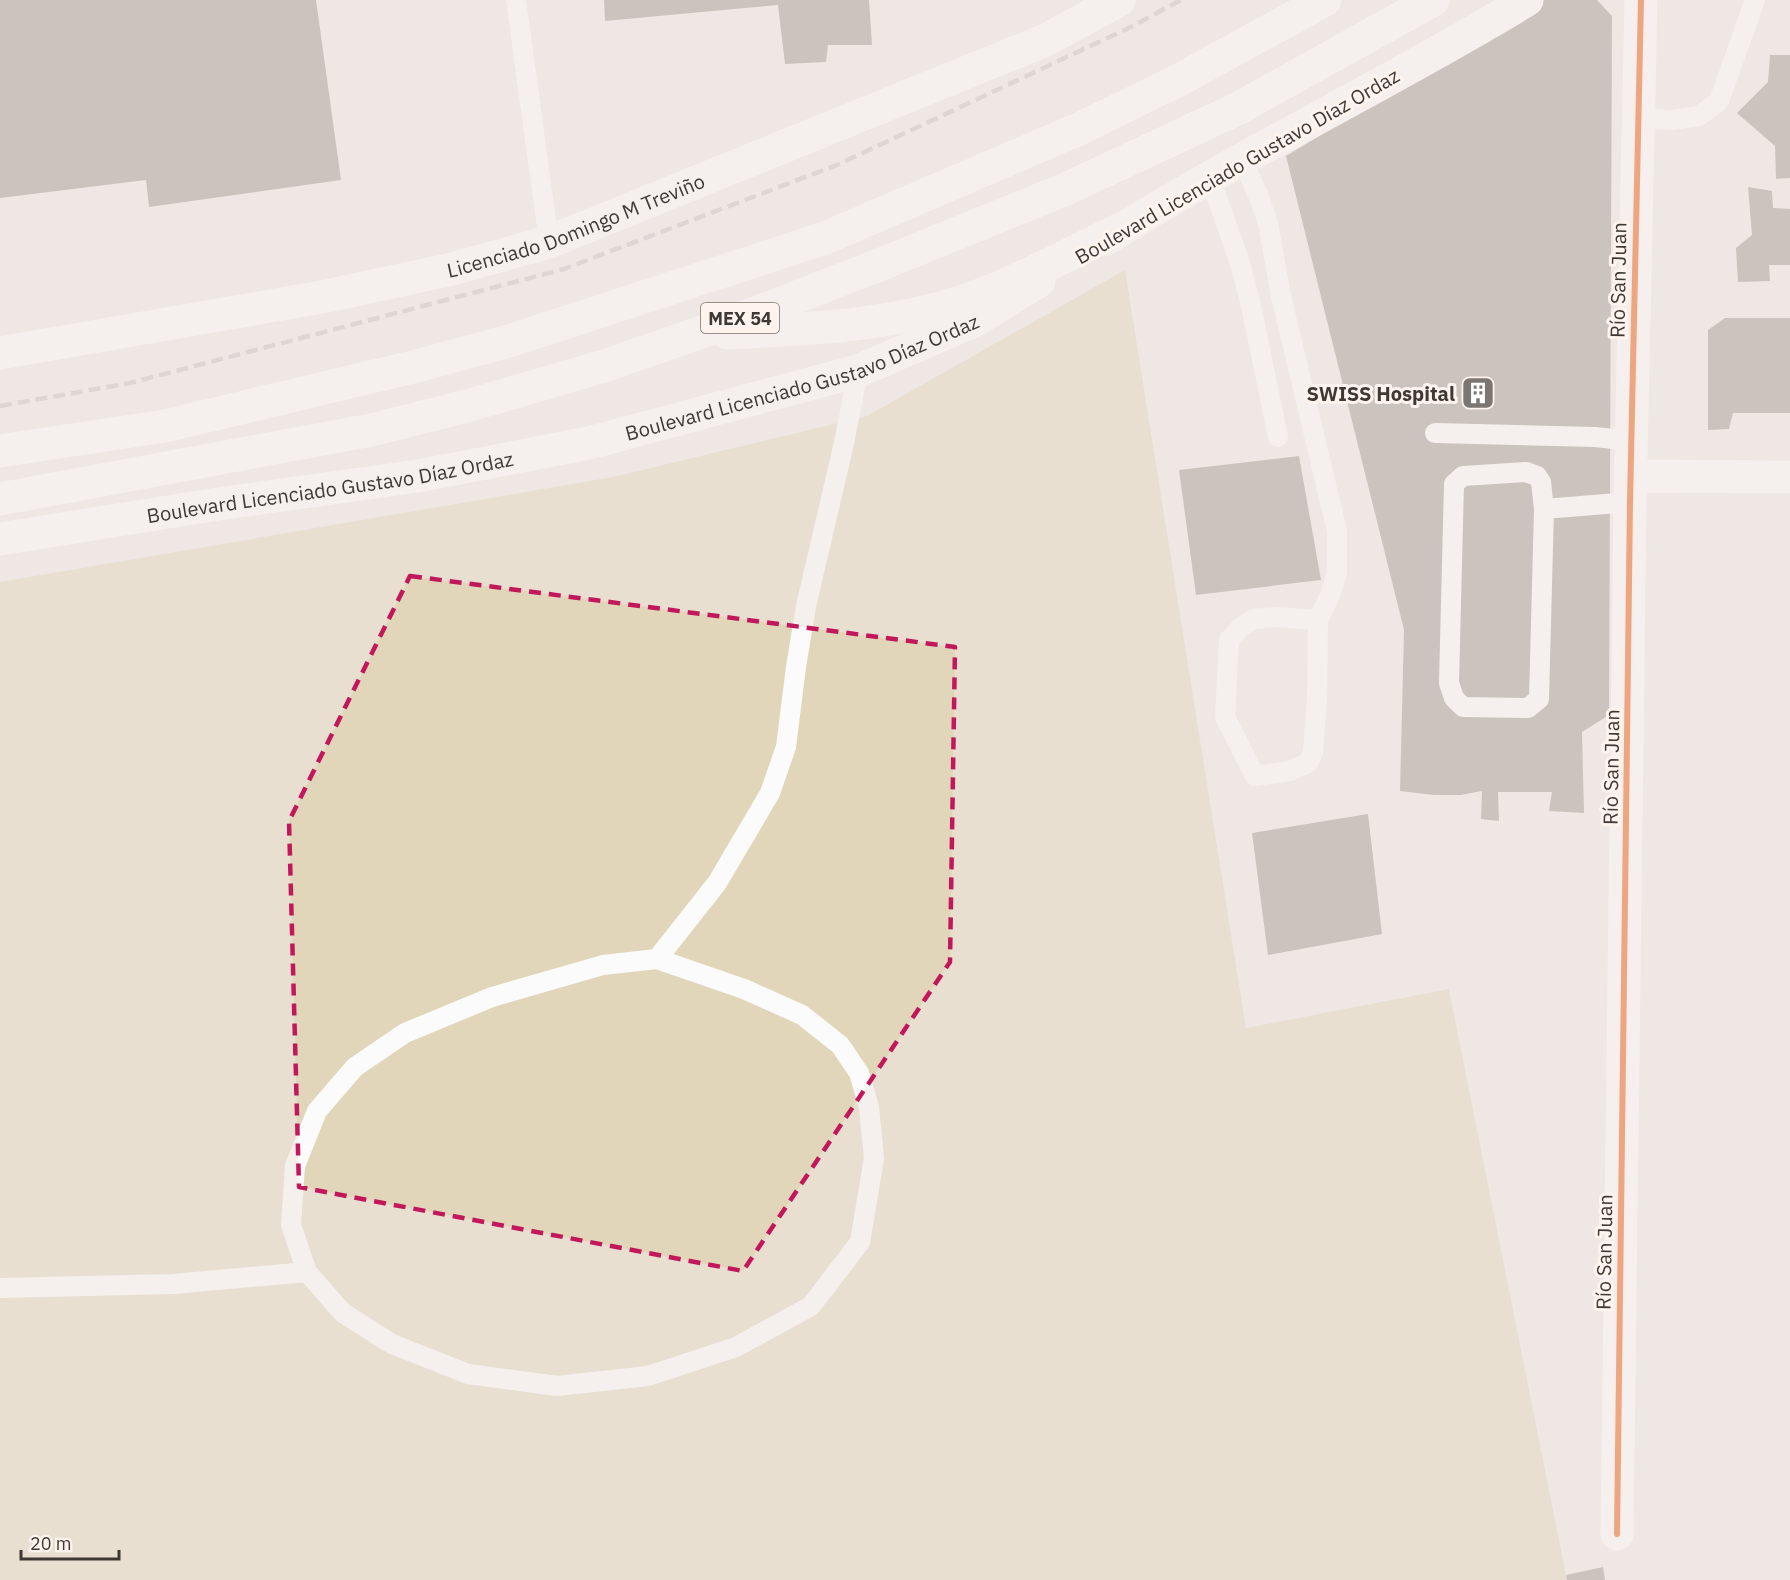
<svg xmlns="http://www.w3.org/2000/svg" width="1790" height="1580" font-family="'IBM Plex Sans',sans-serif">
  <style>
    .green { fill: #e1d6ba }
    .building { fill: #a1988e }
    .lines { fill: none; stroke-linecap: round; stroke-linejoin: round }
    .service { stroke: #fcfbfb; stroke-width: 20 }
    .minor { stroke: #fcfbfb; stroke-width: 33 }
    .secondary { stroke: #fcfbfb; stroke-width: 33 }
    .primary { stroke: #fcfbfb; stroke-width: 33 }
    .rail { stroke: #c5c3c2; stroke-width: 4.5; stroke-dasharray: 12 6; stroke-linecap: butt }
    .cycleway-casing { stroke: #fff4ed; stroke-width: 10 }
    .cycleway { stroke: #e8590c; stroke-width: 6 }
    .marked { fill: none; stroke: #c2185b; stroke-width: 4.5; stroke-dasharray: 12 8; stroke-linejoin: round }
    .labels { text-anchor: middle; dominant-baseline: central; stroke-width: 6; stroke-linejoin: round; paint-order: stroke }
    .shield { fill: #fff4ed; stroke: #78716c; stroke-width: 1.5 }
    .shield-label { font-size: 18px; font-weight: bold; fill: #3e3935 }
    .street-label { font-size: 20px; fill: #3e3935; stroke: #fff4ed }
    .poi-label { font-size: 20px; font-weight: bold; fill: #3e3935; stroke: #fff4ed; text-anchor: end }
  </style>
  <rect width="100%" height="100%" fill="#eee7e3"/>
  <path class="green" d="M1125,270l121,758 203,-39 118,591h-1567v-998l613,-105 254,-61z"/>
  <path class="building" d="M0,0h316l25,180 -192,27 -3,-27 -146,18z
    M604,0h265l3,45h-44l-2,17 -41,2 -7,-59 -173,16z
    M1544,0h53l15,16 -3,699 -27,17 2,81 -35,-2 3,-19h-54l1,29 -18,-2 1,-28 -21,4h-27l-34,-4 4,-161 -118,-474z
    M1770,55h20v123l-14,1 -1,-33 -38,-33 31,-31z
    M1748,187l24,4 1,17 17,1v56h-21l1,16 -32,1 -2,-34 16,-13z
    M1725,318h65v95h-57l-4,16 -21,1v-100z
    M1299,456l22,124 -125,15 -17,-125z
    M1368,814l14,120 -114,21 -16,-122z
    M1603,1567l2,13h-38l-1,-5z"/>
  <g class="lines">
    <path class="service" d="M516,0l33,242
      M1638,118l34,2 27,-4 20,-15 36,-101
      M1242,160l17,37 9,26 13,73 56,235v42l-7,22 -12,25 -1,77 -4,56 -5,10 -18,8 -35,5 -30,-59 4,-77 12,-13 12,-8 22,-2 43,3
      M1210,178l29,82 11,41 28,136
      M1435,433l160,4 37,4
      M1544,509l-5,190 -11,9 -65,-1 -9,-9 -5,-15 5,-199 9,-8 63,-4 11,4 4,6 3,27 86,-7
      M657,959l87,30 58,26 38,30 19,28 10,34 5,51 -14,84 -49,64 -75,41 -88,29 -91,10 -89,-12 -76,-30 -49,-31 -36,-41 -16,-47 4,-59 22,-55 38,-44 50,-34 87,-36 111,-32 54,-6 60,-76 53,-90 16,-46 10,-80 10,-61 38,-163 14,-72
      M0,1288l173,-4 134,-12"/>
    <path class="minor" d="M1631,476l159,1
      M1617,1534l13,-1032 11,-502"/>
    <g class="secondary">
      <path d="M1106,239c137,-86 283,-155 421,-239"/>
      <path id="s1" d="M0,353l322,-56 130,-28 97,-27 497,-202 73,-40"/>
      <path id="s2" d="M0,539l218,-35 200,-28 171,-33 269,-72 118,-51 63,-39"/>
    </g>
    <path class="primary" d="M727,333c90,-4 181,-8 266,-43 46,-19 91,-44 136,-65
      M0,451l165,-25 252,-60 92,-25 316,-103 254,-109 100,-49 146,-80
      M0,499l371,-69 103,-26 130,-38 141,-49 134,-52 187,-76 171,-80 196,-109"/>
    <path class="rail" d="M0,406l130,-23 434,-114 273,-104 296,-139 48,-26"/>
    <defs>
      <path id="cycleway" d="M1617,1534l13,-1032 11,-502"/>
    </defs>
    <use href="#cycleway" class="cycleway-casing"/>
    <use href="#cycleway" class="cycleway"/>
  </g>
  <path d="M0 0H1790V1580H0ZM410,576l545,71 -5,315 -207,309 -444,-84 -10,-366z" fill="#eee7e3" fill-opacity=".55" fill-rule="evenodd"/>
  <path class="marked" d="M410,576l545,71 -5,315 -207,309 -444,-84 -10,-366z"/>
  <defs>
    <symbol id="building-square" viewBox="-11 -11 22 22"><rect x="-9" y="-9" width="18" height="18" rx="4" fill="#7c7672" stroke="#fff4ed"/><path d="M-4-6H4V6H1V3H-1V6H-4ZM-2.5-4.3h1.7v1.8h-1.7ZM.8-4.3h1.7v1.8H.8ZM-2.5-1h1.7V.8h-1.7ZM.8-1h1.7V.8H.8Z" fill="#fff"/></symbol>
  </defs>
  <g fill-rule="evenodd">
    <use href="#building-square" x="1459" y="374" width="38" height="38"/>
  </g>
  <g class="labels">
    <rect class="shield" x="701" y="303" width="78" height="30" rx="4.5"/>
    <g class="shield-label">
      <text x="740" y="318">MEX 54</text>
    </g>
    <g class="street-label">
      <text transform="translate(1237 166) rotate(-30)">Boulevard Licenciado Gustavo Díaz Ordaz</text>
      <text stroke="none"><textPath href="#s1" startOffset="591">Licenciado Domingo M Treviño</textPath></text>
      <text transform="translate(1618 280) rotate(-89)">Río San Juan</text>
      <text stroke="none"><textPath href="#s2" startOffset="820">Boulevard Licenciado Gustavo Díaz Ordaz</textPath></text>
      <text stroke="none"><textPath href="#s2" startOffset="334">Boulevard Licenciado Gustavo Díaz Ordaz</textPath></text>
      <text transform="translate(1611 767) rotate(-89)">Río San Juan</text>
      <text transform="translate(1604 1252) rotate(-89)">Río San Juan</text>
    </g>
    <g class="poi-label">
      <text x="1455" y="393">SWISS Hospital</text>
    </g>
  </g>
  <path d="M21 1550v9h98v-9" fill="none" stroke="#3e3935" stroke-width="3"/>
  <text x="30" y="1550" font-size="18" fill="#3e3935" stroke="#fff4ed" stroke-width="4.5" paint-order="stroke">20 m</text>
</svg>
